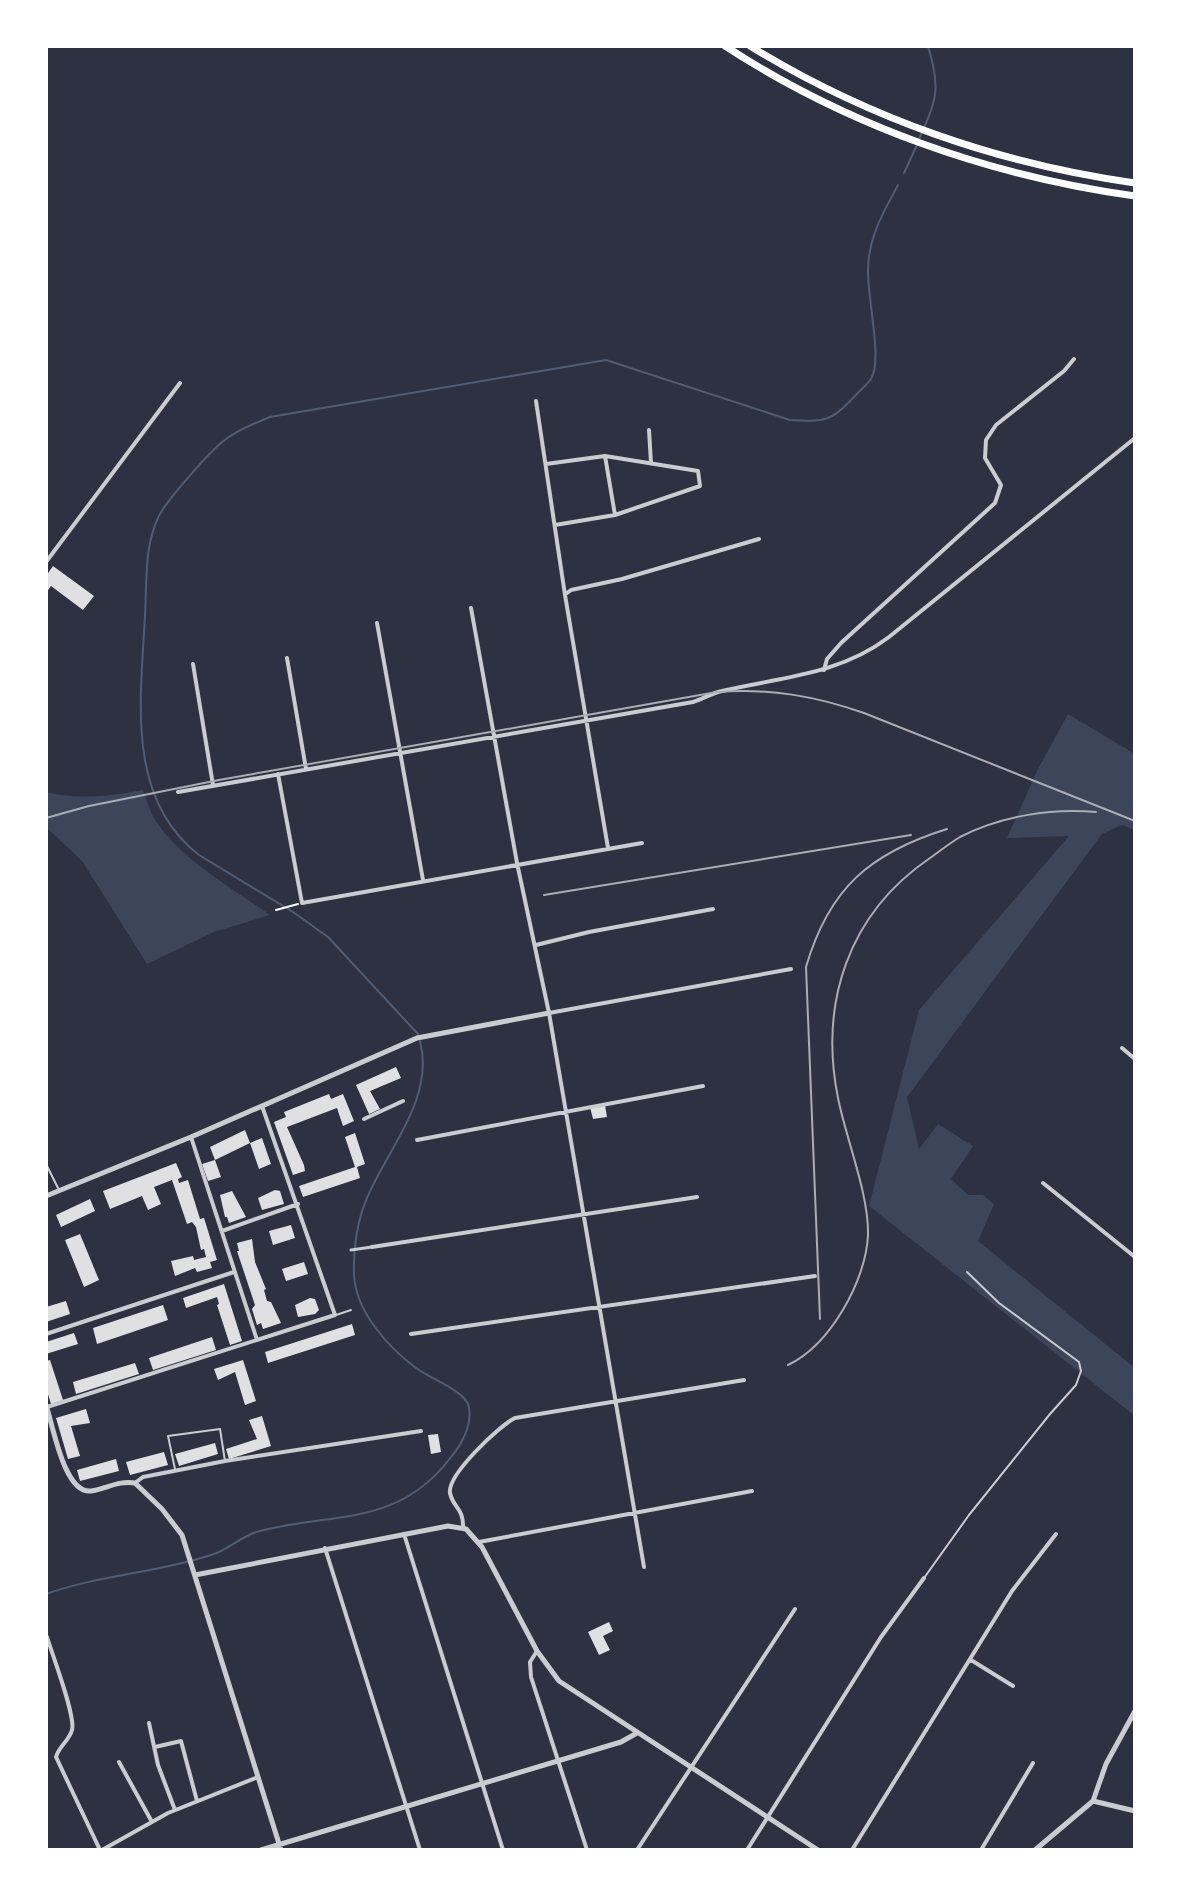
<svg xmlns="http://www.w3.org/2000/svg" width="1181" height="1896" font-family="Helvetica,sans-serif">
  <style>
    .green { fill: #3c4559 }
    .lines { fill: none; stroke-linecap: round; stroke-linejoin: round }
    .stream { stroke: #4f5d75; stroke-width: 2 }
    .building { fill: #e0e0e3 }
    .path { stroke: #fff; stroke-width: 2 }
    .service { stroke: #caccd0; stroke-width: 2 }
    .pedestrian { stroke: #caccd0; stroke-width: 3 }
    .minor { stroke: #caccd0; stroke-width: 4 }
    .tertiary { stroke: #caccd0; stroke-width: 5 }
    .motorway { stroke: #fff; stroke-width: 7 }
    .rail { stroke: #abadb3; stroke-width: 2 }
  </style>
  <rect width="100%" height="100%" fill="#2d3142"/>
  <path class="green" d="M1068,714l67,40v76l-13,-5 -20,9 -195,263 12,52 19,-25 35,22 -22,33 17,16h15l11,9 -16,37 157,127v48l-266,-210 50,-196 150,-174 -62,2 31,-69z
    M143,790c4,11 8,25 15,34 24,36 77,66 112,91l-56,17 -67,32 -65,-103 -36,-34v-35c30,8 66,4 97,-2z"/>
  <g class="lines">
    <path class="stream" d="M919,139c18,-40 22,-50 9,-93
      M904,173l13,-28
      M418,1034l-90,-97 -35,-25 -94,-57c-74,-57 -58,-158 -54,-240 2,-31 -1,-68 13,-97 6,-15 49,-63 63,-75 14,-12 32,-19 49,-26l336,-57 184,60c34,2 41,2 64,-23 5,-6 13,-12 17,-18 12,-19 -4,-82 -3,-109 0,-32 15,-57 30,-85
      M46,1594c53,-19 111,-21 165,-39 18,-5 31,-20 49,-24 74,-19 139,-4 191,-74 11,-13 21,-32 18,-50 -3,-16 -40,-29 -53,-39 -28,-21 -60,-56 -62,-93 -1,-25 3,-54 13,-77 21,-50 68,-100 53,-157"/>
  </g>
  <path class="building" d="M53,566l41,30 -11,14 -32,-24 -5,7v-17z
    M396,1067l5,11 -31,13 10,18 -11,5 -13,-29z
    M329,1094l2,5 12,-5 11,27 -11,5 -6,-18 -50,19 17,38 1,6 -12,4 -19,-53 12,-5 -2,-5z
    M605,1105l2,12 -14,2 -3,-12z
    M245,1130l5,13 -35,17 6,17 -13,4 -6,-17 13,-4 -5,-13z
    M355,1133l10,31 -8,3 3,11 -57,19 -4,-11 56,-19 -10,-30z
    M262,1138l9,26 -12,5 -9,-26z
    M176,1163l6,14 -4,2 1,4 9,-3 12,39 4,-1 13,42 -7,2 2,6 -15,4 -2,-4 -20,8 -4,-15 22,-5 1,4 12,-3 -2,-8 -3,1 -5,-23 -4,-5 -5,2 -15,-44 -18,7 7,17 -13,6 -6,-14 -32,13 -7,-18z
    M275,1190l5,1 4,13 -22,6 -4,-12z
    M232,1191l14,26 -17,6 -2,-6h-2l-5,-22z
    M90,1199l5,12 -34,16 -5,-12z
    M291,1225l4,13 -22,7 -4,-14z
    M80,1234l19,46 -15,7 -19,-47z
    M252,1239l3,23 11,27 -2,1 3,11 4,1 10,21 -18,6 -2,-6 -4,2 -5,-16 3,-4 -18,-54h2l-2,-8z
    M304,1262l4,12 -22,7 -4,-12z
    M224,1284l18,57 -12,4 -13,-40 2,-1 -2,-7 -31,11 -3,-10z
    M310,1298l5,1 4,11 -4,4 -17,3 -3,-12z
    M66,1301l4,13 -24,8v-15z
    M163,1305l5,15 -71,24 -4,-16z
    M352,1324l3,11 -87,28 -3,-11z
    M74,1333l4,11 -32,10v-12z
    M212,1337l4,13 -63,20 -4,-12z
    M50,1360l13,40 -12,4 -5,-16v-27z
    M243,1360l13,41 -11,4 -10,-33 -17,8 -4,-11z
    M135,1363l4,11 -63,20 -3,-12z
    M86,1409l4,14 -19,3 9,30 -12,3 -12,-41z
    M262,1416l9,30 -42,13 -3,-10 31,-10 -8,-19z
    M438,1434l3,18 -10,2 -3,-19z
    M215,1443l3,11 -39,12 -4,-12z
    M164,1452l4,13 -38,10 -4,-13z
    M116,1459l3,12 -39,10 -3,-11z
    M609,1622l4,9 -10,5 7,14 -11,5 -11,-23z"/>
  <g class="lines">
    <path class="path" d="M276,910l22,-6"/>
    <path class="service" d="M46,1164l13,26
      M336,1315l15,-5
      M175,1469l-7,-33 52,-7 5,32
      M924,1578l45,-63 81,-101 26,-29 5,-14 -2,-9 -80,-59 -32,-31"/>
    <path class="pedestrian" d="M351,1250l21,-3"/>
    <path class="minor" d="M536,401l29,194 43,253
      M649,430l2,33
      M605,456l93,15 2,15 -85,29
      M546,464l59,-8 10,59 -60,10
      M46,562l134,-179
      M567,593l4,-3 51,-11 137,-40
      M471,608l46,255 32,150 95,554
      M377,623l46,257
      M287,658l19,111
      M193,664l20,121
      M824,670l3,-11 14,-16 154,-140 6,-18 -16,-27 1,-18 10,-15 68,-54 10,-12
      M278,774l24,129 340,-60
      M178,792l515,-90c10,-3 19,-9 29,-11 59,-14 117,-16 167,-54l246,-199
      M536,945l53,-13 124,-23
      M549,1013l242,-44
      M1122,1048l13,11
      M364,1119l39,-18
      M191,1137l66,203
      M417,1140l286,-54
      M1043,1183l92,74
      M222,1231l76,-27
      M372,1247l325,-50
      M46,1334l188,-62
      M411,1334l404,-58
      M47,1407l288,-92 -73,-209
      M135,1483l8,-6 82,-16 196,-30
      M463,1528c1,-20 -10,-20 -13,-35 -3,-18 49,-67 65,-75l229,-38
      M404,1534l99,316
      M479,1542l273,-51
      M325,1548l95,302
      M47,1637c5,17 29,79 25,93 -3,11 -13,16 -16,27l44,93
      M537,1651l-7,11 1,15 56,173
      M971,1660l42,26
      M149,1723l9,42 17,45
      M155,1747l26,-6 16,60
      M119,1762l33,60
      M102,1850l66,-37 90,-36
      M637,1850l158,-241
      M747,1850l134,-213 43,-59
      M852,1850l160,-259 44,-57
      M981,1850l52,-87"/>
    <path class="tertiary" d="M46,1196l145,-59 226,-99 132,-25
      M46,1405c7,20 18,89 45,86 15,-2 28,-11 44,-8l27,26 20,26 99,315
      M195,1575l253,-49 18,3 16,18 55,104 22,30 259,169
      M1093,1801l13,-37 29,-53
      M1093,1801l42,10
      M261,1850l360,-108 16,-9
      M1035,1850l58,-49"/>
    <path class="motorway" d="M725,46c123,80 265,130 410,150
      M750,46c117,72 249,118 385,137"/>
    <path class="rail" d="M46,818l43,-12 130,-26 498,-88c53,-4 98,4 147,21l271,108
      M544,895l367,-60
      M820,1319l-14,-352c23,-79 64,-114 141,-138
      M788,1365c42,-20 78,-84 80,-130 1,-41 -22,-96 -30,-137 -19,-95 10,-184 92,-240 10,-7 20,-15 30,-21 41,-21 91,-29 136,-25"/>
  </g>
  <rect width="1181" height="1896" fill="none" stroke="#ffffff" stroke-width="96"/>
</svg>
